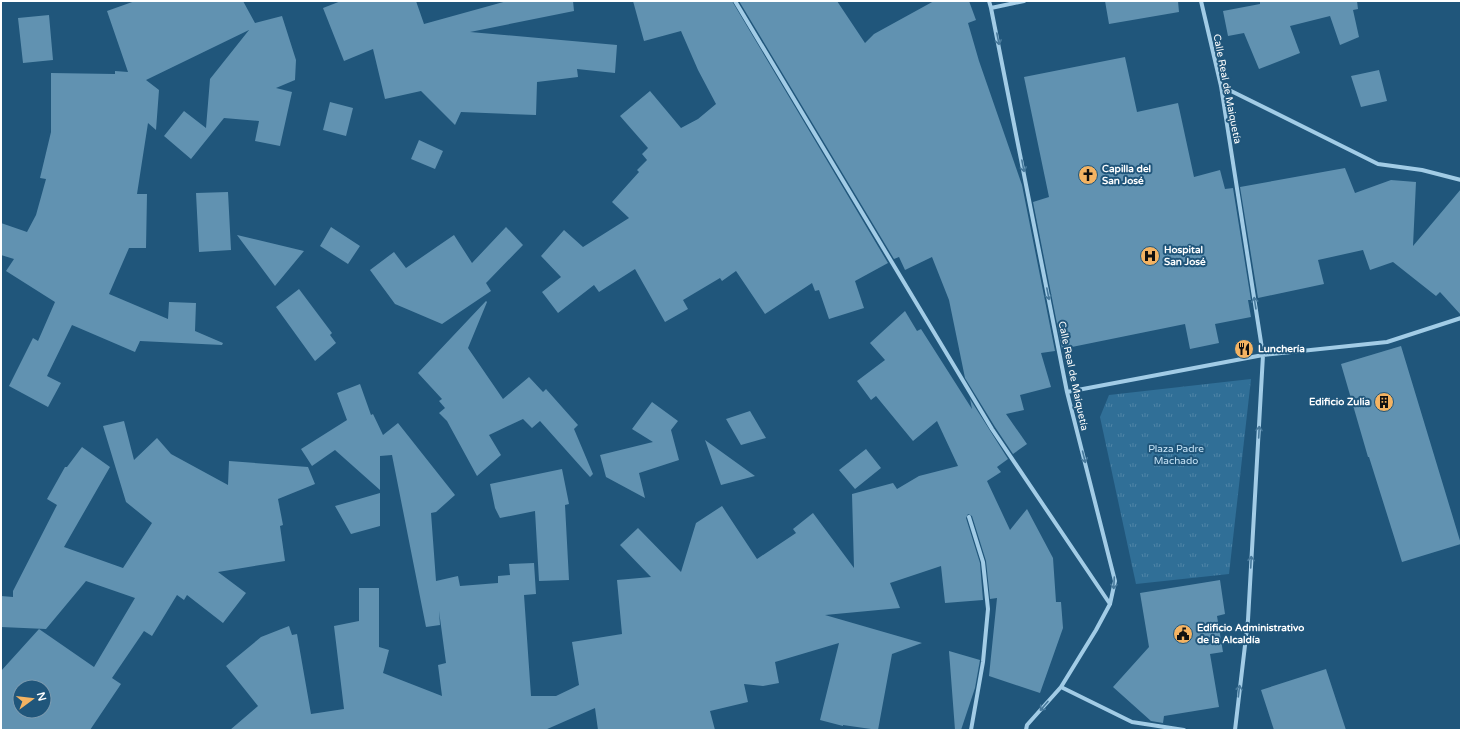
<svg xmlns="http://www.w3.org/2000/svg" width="1462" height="731" font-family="'Varela Round',sans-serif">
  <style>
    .grass { fill: url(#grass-tufts) }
    .building { fill: #6192b1; fill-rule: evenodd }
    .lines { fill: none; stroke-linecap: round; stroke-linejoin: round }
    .street { stroke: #a2cce6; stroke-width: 4 }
    .oneway { stroke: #47799b }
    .labels { text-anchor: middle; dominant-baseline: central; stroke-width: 4; stroke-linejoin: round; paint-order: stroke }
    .street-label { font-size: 10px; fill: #fff; stroke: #20567b }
    .poi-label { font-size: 10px; font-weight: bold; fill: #fff; stroke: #20567b; text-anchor: start }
    .park-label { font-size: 10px; fill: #c5e2f5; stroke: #20567b }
  </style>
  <defs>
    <pattern id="grass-tufts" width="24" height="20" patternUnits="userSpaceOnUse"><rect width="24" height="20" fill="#306f97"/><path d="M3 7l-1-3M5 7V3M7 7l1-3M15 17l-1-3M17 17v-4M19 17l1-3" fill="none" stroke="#4f85a7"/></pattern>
  </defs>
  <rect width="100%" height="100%" fill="#20567b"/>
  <path class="grass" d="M1251,379l-22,195 -93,10 -36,-167 9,-22z"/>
  <path class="building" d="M135,1h108l12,22 27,-7 14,44 -1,20 -19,8 16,4 -12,54 -25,-5 4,-20 -35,-3 -33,41 -27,-23 20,-25 22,17 4,-49 39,-49 -103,50 13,10 -3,40 -8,-7 -11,71h10l-1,54h-17l-20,46 59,25 1,-17 27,1 -1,28 28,12 -1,2 -82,-4 -5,11 -63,-27 -25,51 14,7 -13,24 -39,-21 24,-48 5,3 17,-39 -49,-31 8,-12 -13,-4v-32l26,9 9,-17 10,-36 -6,-1 11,-46v-59l64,1v-3l13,1 -21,-61z
    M341,1h75l8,23 83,-23h66l1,10 -104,21 147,13 -2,28 -38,-4 1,8 -41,5 -1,33 -75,-3 -6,13 -34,-34 -36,8 -12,-50 -29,12 -21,-53z
    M633,1h99l156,262 -33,18 9,27 -35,11 -10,-29 -4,1 -3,-8 -47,31 -29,-43 -14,10 -2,-3 -37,22 5,9 -23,13 -30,-53 -36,23 -5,-7 -36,28 -16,-21 19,-15 -20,-21 23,-26 19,17 46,-29 -17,-16 27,-30 -2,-2 10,-10 -5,-6 6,-6 -28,-32 30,-25 31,37 17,-9 18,-15 -18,-34 -17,-39 -37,10z
    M739,1h98l28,42 9,-9 60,-33h35l7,19 -8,3 11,38 43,124 33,166 -14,2 10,34 -31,8 4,15 -18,4 21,30 -14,10 -18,-27 -30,-49 -16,-78 -17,-43 -27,13 -6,-13 -5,2z
    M1105,1h73l1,11 -70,12z
    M1260,1h97l1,8 -5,1 6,27 -19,8 -10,-29 -40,10 10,27 -41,16 -15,-36 -16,3 -5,-25 37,-7z
    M49,15l4,45 -30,3 -5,-45z
    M1125,57l12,55 41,-9 16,74 26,-7 5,19 8,-1 18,112h-3l3,17 -36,7 4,19 -29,6 -5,-25 -123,25 -29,-147 16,-5 -25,-120z
    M1379,70l8,31 -26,6 -10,-31z
    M330,102l23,6 -7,28 -23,-6z
    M419,140l24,11 -8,18 -24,-10z
    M1345,168l10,25 36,-13 25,2 -3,64 48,-57v126l-21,-23 -4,4 -43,-34 -23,8 -7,-20 -45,10 6,24 -66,14 -18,-111z
    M228,192l3,58 -32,2 -3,-59z
    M331,227l29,19 -12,18 -28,-18z
    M506,227l17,18 -37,38 5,8 -49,33 -47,-20 -25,-34 24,-18 12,16 48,-33 18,28z
    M237,235l67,16 -29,35z
    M299,289l33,44 -2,2 6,8 -21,18 -39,-54z
    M486,301l1,1 -19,46 35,51 26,-22 14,15 3,-3 32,36 -4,4 19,45 -3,3 -50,-56 -8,7 -9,-9 -34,16 12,20 -24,21 -30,-55 -8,-8 6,-5 -6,-7 3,-2 -24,-26z
    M905,311l12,20 4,-2 51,80 -2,-10 38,60 -11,8 4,5 -14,9 23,49 17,-21 26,49 3,44h5l2,26 -23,65 -51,-17 8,-78 -7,1 -4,-38 -14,-45 -4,-2 -2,4 14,45 3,37 -38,3 -4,-37 -51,17 10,25 -75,7 97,28 -30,11 -14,76 -35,-5v1l-23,-6 19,-77 -64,19 4,21 -16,3 -19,-2 4,18 -38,9 5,19h-117l-3,-22 -50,22h-315l28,-24 -32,-40 35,-29 28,-11 3,9 5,-1 14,80 33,-5 -10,-83 25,-5v-33h20v59l10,3 -6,23 59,23 -4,-31 8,-2 -7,-52 1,14 -14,2 -34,-172 -12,1v34l-45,-40 -23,16 -11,-17 46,-29 -10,-27 23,-9 11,31 2,-1 10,21 15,-12 57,72 -19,17 -5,1 5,68 22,-5 2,10 38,-3v-7l12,-1 -1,-11 25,-1 2,31 -12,1 7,101h25l23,-11 -7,-43 50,-8 -5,-54 34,-3 -31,-32 18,-17 43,44 15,-49 26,-17 35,53 39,-26 -3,-4 20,-16 41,55 -2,-74 41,-11 4,6 22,-13 39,-10 -21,-45 -24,20 -37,-45 -5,4 -14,-19 28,-21 -15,-17z
    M1401,346l60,198 -59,18 -33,-105h-1l-27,-93z
    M652,402l26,19 -7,9 8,30 -40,13 6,25 -39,-21 -6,-22 53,-13 -21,-13z
    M750,411l16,27 -25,7 -15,-26z
    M124,421l10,39 23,-22 14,16 57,31 1,-24 79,6 7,17 -37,15 5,26 -3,1 5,35 -67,11 28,21 -23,30 -36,-28 -3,5 -7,-5 -25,41 -8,-5 -32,47 9,6 -31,46h-89v-59l38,-42 55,38 41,-69 -49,-17 -40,48 -45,-2v-31l12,1v-6l44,-86 -10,-6 18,-32h2l15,-20 28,20 -46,80 59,21 29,-45 -26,-21 -23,-76zM20,687h24v24h-24z
    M705,440l50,36 -34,9z
    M866,449l15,19 -26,21 -16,-19z
    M562,469l7,35 -4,1 4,75 -30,1 -4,-70 -35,7 -5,-10 -5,-24z
    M380,493v33l-29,8 -16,-28z
    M1220,580l5,34 -8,2 6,36 -13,2 9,53 -55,9 -1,7 -12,-2 -38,-34 36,-40 -9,-54z
    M949,651l31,9 -5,28 -14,42h-6z
    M1326,669l20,61h-72l-13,-40z"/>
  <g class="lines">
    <path class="street" d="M735,1l257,428 118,175
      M989,1l2,7 76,384 48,189 -5,23 -14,26 -35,57 -34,38 -1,5
      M1201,1l20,85 42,269 -15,265 -13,110
      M991,8l33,-7
      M1221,86l157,78 44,6 39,10
      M1067,392l196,-37 124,-13 74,-24
      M969,517l14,45 5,47 -5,53 -12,68
      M1061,687l71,35 52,8"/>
  </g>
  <defs><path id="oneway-shaft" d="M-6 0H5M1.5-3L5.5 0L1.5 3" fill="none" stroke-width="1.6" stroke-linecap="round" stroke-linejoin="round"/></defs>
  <g class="oneway">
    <use href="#oneway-shaft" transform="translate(998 39) rotate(79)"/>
    <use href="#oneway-shaft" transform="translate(1023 166) rotate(79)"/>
    <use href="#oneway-shaft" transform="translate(1048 294) rotate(79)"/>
    <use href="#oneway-shaft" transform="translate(1255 303) rotate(-99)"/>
    <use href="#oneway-shaft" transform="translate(1259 432) rotate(-87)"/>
    <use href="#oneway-shaft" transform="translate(1084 457) rotate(76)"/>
    <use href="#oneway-shaft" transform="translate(1251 562) rotate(-87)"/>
    <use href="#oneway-shaft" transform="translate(1114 583) rotate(93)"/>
    <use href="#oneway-shaft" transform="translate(1239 691) rotate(-83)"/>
    <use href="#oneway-shaft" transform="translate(1044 706) rotate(131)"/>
  </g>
  <defs>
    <symbol id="church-disc" viewBox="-11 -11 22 22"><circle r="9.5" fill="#f4b362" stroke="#20567b"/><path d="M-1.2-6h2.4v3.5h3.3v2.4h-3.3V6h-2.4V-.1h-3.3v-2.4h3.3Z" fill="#111"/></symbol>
    <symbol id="hospital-disc" viewBox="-11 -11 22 22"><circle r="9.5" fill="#f4b362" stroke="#20567b"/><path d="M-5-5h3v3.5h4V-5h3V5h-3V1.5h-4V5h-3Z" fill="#111"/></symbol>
    <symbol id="restaurant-disc" viewBox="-11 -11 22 22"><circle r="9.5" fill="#f4b362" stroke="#20567b"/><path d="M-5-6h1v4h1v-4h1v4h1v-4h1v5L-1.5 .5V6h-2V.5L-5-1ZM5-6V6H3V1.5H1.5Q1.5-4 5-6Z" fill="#111"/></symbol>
    <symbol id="building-disc" viewBox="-11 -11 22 22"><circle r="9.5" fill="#f4b362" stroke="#20567b"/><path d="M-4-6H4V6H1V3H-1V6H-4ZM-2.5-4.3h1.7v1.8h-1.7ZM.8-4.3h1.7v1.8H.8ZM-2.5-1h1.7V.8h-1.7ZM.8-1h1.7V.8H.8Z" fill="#111"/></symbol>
    <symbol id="civic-disc" viewBox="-11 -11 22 22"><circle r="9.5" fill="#f4b362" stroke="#20567b"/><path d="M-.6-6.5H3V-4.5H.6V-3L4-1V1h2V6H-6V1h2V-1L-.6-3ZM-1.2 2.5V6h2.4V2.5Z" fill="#111"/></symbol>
  </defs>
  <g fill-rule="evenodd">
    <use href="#church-disc" x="1077" y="164" width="22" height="22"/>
    <use href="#hospital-disc" x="1139" y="245" width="22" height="22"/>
    <use href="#restaurant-disc" x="1233" y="338" width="22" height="22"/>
    <use href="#building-disc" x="1373" y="391" width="22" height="22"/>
    <use href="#civic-disc" x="1172" y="623" width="22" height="22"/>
  </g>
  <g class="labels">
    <g class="street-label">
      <text transform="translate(1227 89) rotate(79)">Calle Real de Maiquetía</text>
      <text transform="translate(1073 376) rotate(78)">Calle Real de Maiquetía</text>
    </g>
    <g class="poi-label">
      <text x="1102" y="169">Capilla del<tspan x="1102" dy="12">San José</tspan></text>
      <text x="1164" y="250">Hospital<tspan x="1164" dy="12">San José</tspan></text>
      <text x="1258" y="349">Lunchería</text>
      <text x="1370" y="402" text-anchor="end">Edificio Zulia</text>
      <text x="1197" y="628">Edificio Administrativo<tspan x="1197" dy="12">de la Alcaldía</tspan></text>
    </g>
    <g class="park-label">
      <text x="1176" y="449">Plaza Padre<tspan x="1176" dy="12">Machado</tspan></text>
    </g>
  </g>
  <rect width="1462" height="731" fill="none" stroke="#ffffff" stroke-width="4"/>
  <g transform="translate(32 699) rotate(75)"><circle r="19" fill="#20567b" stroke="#799ab0"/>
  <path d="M0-3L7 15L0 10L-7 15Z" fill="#f4b362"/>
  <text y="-6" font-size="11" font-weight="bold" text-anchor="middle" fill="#ffffff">N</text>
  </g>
</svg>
